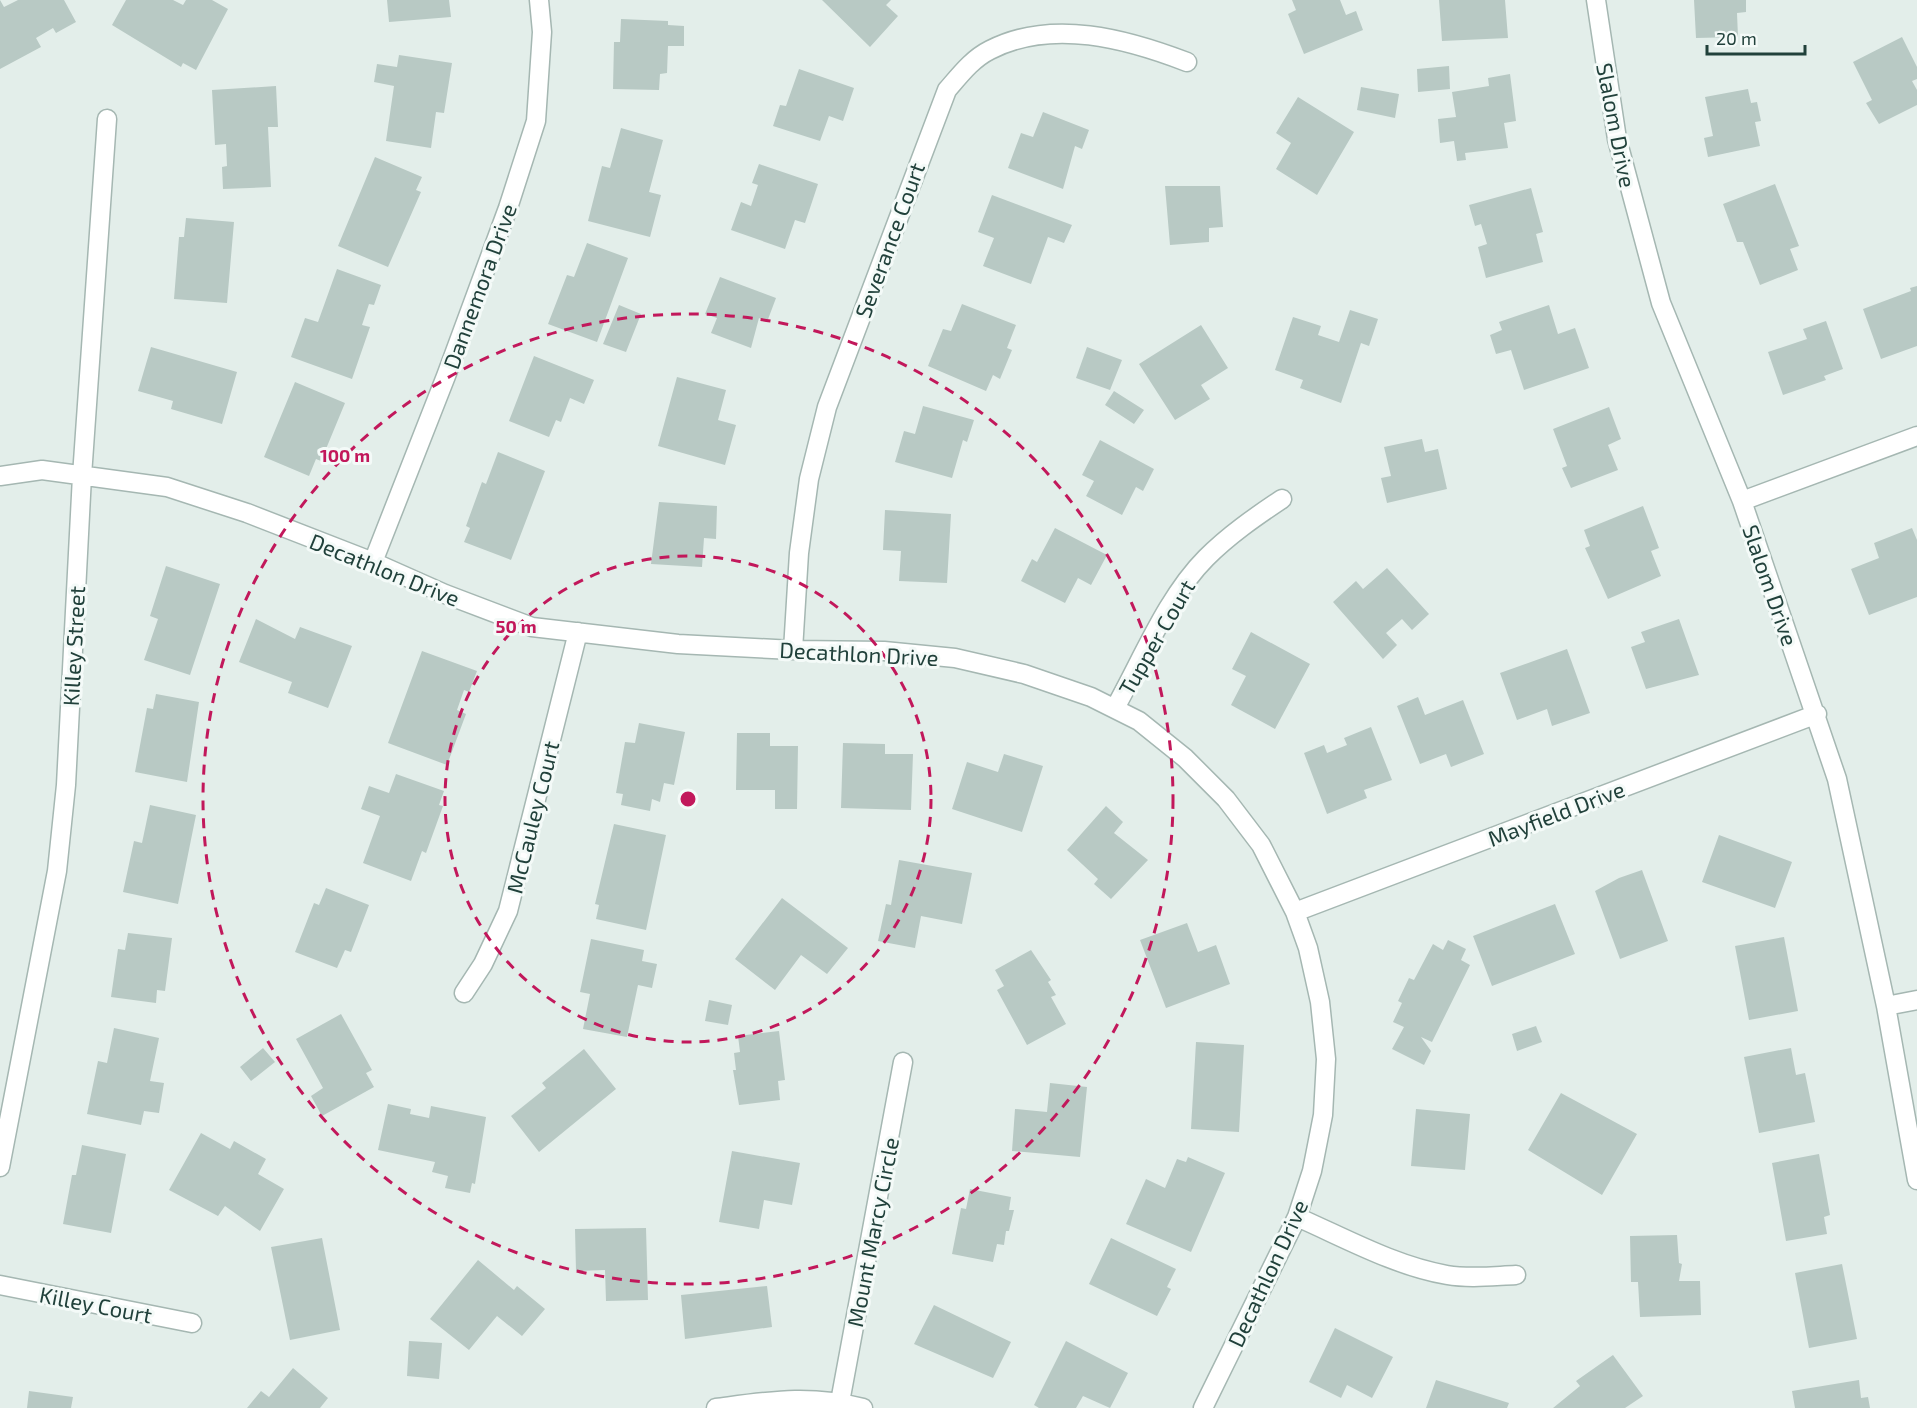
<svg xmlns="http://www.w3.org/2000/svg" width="1917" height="1408" font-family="'Exo 2',sans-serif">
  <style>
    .building { fill: #b8c9c4 }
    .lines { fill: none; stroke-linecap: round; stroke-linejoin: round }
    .minor-casing { stroke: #a5b7b2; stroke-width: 21 }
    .minor { stroke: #fff; stroke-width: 18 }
    .ring { fill: none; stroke: #c2185b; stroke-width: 3; stroke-dasharray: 10 8 }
    .labels { text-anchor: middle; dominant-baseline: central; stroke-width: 6; stroke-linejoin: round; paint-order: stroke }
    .street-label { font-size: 22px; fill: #21413b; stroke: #f4faf8 }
    .centre { fill: #c2185b; stroke: #f4faf8; stroke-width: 3 }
    .ring-label { font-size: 18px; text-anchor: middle; font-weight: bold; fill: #c2185b; stroke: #f4faf8; stroke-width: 6; stroke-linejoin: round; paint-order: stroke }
  </style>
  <rect width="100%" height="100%" fill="#e3eeea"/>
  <path class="building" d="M0,0l4,7 14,-7h46l12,22 -20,11 -3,-5 -17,10 5,9 -41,22z
    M126,0h47l10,5 3,-5h26l16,9 -32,61 -13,-7 -2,4 -69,-42z
    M387,0h62l2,17 -62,5z
    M822,0h69l-5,5 12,11 -28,31z
    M1292,0h48l6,15 10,-4 7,19 -59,24 -16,-40 8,-4z
    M1439,0h66l3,38 -66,3z
    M1694,0h52v12l-9,1 1,24 -42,1z
    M621,19l47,2v4l16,1v20h-16l-1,27 -7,1 -1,16 -46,-1 1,-47h6z
    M1902,37l15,30v12l-5,2 5,9v15l-38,19 -13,-21 6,-3 -19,-38z
    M399,55l53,8 -8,50 -8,-1 -5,36 -45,-7 8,-55 -20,-4 3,-18 20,3z
    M1449,66l1,23 -32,3 -1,-23z
    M799,69l55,19 -11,33 -14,-5 -9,25 -47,-15 7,-21 6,1z
    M1510,74l6,47 -12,2 4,25 -43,5 1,7 -9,1 -3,-20 -14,2 -2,-24 18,-2 -4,-25 37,-6 -1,-8z
    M276,86l2,41h-10l3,60 -48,2 -1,-22 5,-1 -1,-22 -11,1 -3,-55z
    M1361,87l38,7 -4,24 -38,-8z
    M1748,89l3,14 6,-1 4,19 -6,1 5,24 -52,11 -4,-19 9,-2 -8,-39z
    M1298,97l56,35 -37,63 -41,-26 15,-26 -15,-10z
    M1043,112l46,18 -7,19 -7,-3 -12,43 -55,-21 13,-35 12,4z
    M621,128l42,12 -14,52 12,3 -11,42 -62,-16 14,-55 8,2z
    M375,157l47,20 -6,13 5,2 -33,75 -50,-21z
    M759,164l59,20 -13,39 -10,-3 -10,29 -54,-19 10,-28 10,4 7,-21 -6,-2z
    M1775,184l24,62 -9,3 8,21 -38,15 -17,-43h-6l-14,-38z
    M1165,186h55l3,41 -14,1v14l-39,3z
    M1531,188l12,44 -7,2 7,28 -57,16 -8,-31 9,-3 -6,-20 -6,2 -6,-21z
    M992,195l80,30 -8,18 -16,-6 -17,47 -48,-18 11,-28 -16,-6z
    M186,218l48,4 -7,81 -53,-4 5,-62h5z
    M587,243l41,15 -31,84 -49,-18 19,-49 7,2z
    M337,269l44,16 -7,20 -5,-1 -7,21 8,2 -18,52 -61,-22 14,-39 13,4z
    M720,277l56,21 -9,24 -8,-4 -8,30 -40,-15 6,-15 -12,-4z
    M1917,286v60l-36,13 -18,-50 48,-18 -1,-3z
    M962,304l54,21 -9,23 5,2 -12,29 -7,-4 -7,16 -58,-25 15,-37 8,2z
    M619,305l22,9 -15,38 -23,-8z
    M1549,305l9,29 17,-6 14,40 -65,22 -13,-40 -15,4 -6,-19 12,-5 -3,-8z
    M1350,310l28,9 -9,27 -8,-3 -20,60 -41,-15 3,-8 -28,-10 18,-53 28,9 -3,9 21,7z
    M1826,321l17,48 -19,7 2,4 -43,15 -15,-43 39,-13 -4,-10z
    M1201,325l27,43 -27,17 9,14 -35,21 -36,-56z
    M151,347l86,25 -15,52 -51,-15 2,-8 -35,-10z
    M1087,347l35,13 -12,30 -34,-12z
    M534,356l60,24 -10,24 -14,-6 -9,24 -5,-2 -7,17 -40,-16z
    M677,377l49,13 -8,30 18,5 -11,40 -67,-19z
    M295,382l50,21 -24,58 -5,-2 -7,17 -45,-19z
    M1114,391l30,19 -10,14 -29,-19z
    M923,406l51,14 -7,22 -4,-2 -11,38 -57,-16 9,-31 11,3z
    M1609,407l12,32 -13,6 10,25 -47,18 -9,-20 5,-2 -14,-37z
    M1422,439l3,13 13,-3 9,40 -60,14 -6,-25 10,-2 -7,-29z
    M1100,440l54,29 -11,22 -7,-4 -14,28 -36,-19 8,-15 -12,-6z
    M498,452l47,19 -34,89 -47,-18 6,-14 -4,-2 16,-44 4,2z
    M659,502l58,4 -1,33 -12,-1 -2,29 -51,-3z
    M1643,506l16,42 -8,3 10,25 -53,23 -23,-51 5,-2 -6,-16z
    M885,510l66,4 -4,69 -48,-2 2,-30 -18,-1z
    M1055,528l52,27 -16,30 -13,-7 -13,25 -44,-22 11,-22 5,3z
    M1912,528l5,12v57l-48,18 -18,-46 28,-11 -5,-15z
    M166,566l54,18 -30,91 -46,-15 14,-41 -8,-3z
    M1387,568l42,46 -17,16 -10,-11 -16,14 11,12 -14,14 -50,-57 23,-21 7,8z
    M256,619l39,20 5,-12 52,19 -24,62 -40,-15 4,-11 -53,-20z
    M1679,619l20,56 -53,14 -15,-42 14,-5 -4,-10z
    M1251,632l59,32 -35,65 -44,-24 15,-29 -14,-7z
    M1567,649l23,64 -38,13 -5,-17 -30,11 -17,-47z
    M422,651l55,20 -8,21 -5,-2 -7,20 9,4 -19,51 -59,-22z
    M156,694l43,8 -12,80 -52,-10 12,-64 6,1z
    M1418,697l7,18 38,-15 21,54 -33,13 -5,-13 -26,10 -23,-58z
    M639,723l46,9 -11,53 -10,-2 -4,19 -8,-3 -2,12 -29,-6 2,-11 -7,-1 9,-51 10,1z
    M1371,727l21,53 -28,10 3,8 -40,16 -23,-61 20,-8 3,8 20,-8 -3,-7z
    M737,733h33v13h28l-1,63h-22v-19h-39z
    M843,743l42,1v10h28l-2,56 -70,-2z
    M1004,754l39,12 -21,66 -70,-23 15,-47 31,10z
    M396,774l48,17 -5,14 4,1 -17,47 -4,-2 -11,30 -48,-18 17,-47 -19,-7 8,-23 20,7z
    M150,805l46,10 -18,89 -55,-12 11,-51 8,2z
    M1106,806l17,16 -9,11 34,27 -37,39 -17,-15 4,-5 -31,-29z
    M614,824l52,11 -20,95 -50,-11 3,-14 -4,-1z
    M1719,835l73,27 -17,46 -73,-26z
    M899,860l73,13 -10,51 -41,-8 -6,32 -37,-7 8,-37 5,1z
    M1642,870l26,71 -48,18 -25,-68 24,-13z
    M326,888l43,17 -18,47 -6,-2 -8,18 -42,-16 19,-49 5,2z
    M782,898l66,50 -21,26 -26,-19 -26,35 -40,-31z
    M1555,904l20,50 -83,32 -19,-50z
    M1187,923l11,29 18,-7 14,39 -64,24 -26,-68z
    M128,933l44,5 -7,53 -8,-1 -1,13 -45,-6 7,-48 7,1z
    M1784,937l14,74 -49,9 -14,-74z
    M591,939l53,11 -2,11 15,3 -5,24 -14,-3 -11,52 -44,-8 7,-35 -10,-2z
    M1448,940l18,9 -5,11 9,5 -38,77 -11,-5 10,14 -7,14 -32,-16 12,-22 -11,-5 9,-19 -4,-2 11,-23 5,2 19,-36 10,6z
    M1031,950l20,30 -3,2 8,13 -5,2 15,27 -39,21 -30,-55 7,-4 -9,-16z
    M709,1000l23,5 -4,20 -23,-4z
    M341,1014l31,56 -6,3 8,14 -52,29 -11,-20 12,-8 -27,-49z
    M1536,1026l6,16 -25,9 -5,-17z
    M114,1028l45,10 -9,43 14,2 -5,30 -15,-2 -3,14 -54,-11 11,-53 9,2z
    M779,1031l6,49 -7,1 2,19 -41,5 -6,-35h3l-2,-17 6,-1 -2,-16z
    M1196,1042l48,3 -5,87 -48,-3z
    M263,1048l12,14 -24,19 -11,-14z
    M1791,1048l5,27 9,-2 10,49 -56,11 -15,-76z
    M584,1049l32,40 -77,63 -28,-36 35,-28 -4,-5z
    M1050,1083l37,4 -7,70 -68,-6 3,-42 32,3z
    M1561,1093l76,41 -35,61 -74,-45z
    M388,1104l23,5 -1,5 19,4 2,-12 55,11 -11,67 -3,-1 -2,10 -25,-5 3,-12 -16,-4 3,-10 -57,-12z
    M1416,1109l54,5 -5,56 -54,-4z
    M201,1133l29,16 4,-8 32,18 -8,15 26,15 -24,42 -35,-25 -7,10 -49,-26z
    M82,1145l44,9 -15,79 -48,-9 9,-49h4z
    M732,1151l68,12 -8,42 -28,-5 -5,29 -40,-7z
    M1819,1154l11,61 -6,2 3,17 -41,7 -14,-78z
    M1188,1157l37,16 -34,79 -65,-28 20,-45 19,9 12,-29 9,3z
    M970,1189l41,8 -2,13h5l-5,21h-3l-2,14 -7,-1 -4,18 -41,-8 9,-46 5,1z
    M646,1228l2,72 -42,1 -1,-31 -29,1 -1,-42z
    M1677,1235l2,28 3,1 -3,17h21l1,34 -61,2 -2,-35h-7l-1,-46z
    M322,1238l18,92 -50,10 -19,-93z
    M1111,1238l65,31 -9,18 4,2 -14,27 -68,-32z
    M478,1260l36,30 3,-4 28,23 -23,27 -25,-20 -28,34 -39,-31z
    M1842,1264l15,75 -48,9 -14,-75z
    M767,1286l5,41 -87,12 -4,-44z
    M934,1305l77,37 -18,36 -79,-34z
    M1335,1328l58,29 -21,41 -25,-13 -6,13 -32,-16z
    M409,1341l33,2 -3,36 -32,-3z
    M1066,1341l62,32 -18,35 -27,-12 -7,12h-37l-5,-3z
    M1613,1355l30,41 -18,12h-72l27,-22 -4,-5z
    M293,1368l35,30 -8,10h-73l14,-17 8,6z
    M1436,1380l73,23 -2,5h-81z
    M1859,1380l2,18 7,-1 2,11h-75l-3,-17z
    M29,1391l44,6 -2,11h-44z"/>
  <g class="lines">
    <defs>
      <path id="minor" d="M1596,0l21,139 44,164 81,198 95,278 49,227 31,174
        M0,476l42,-6 125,17 80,26 126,49 72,32 87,33 146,17 115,6 91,1 71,7 69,16 67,23 48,24 46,37 41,41 35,46 34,67 13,36 12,54 6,57 -3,56 -11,56 -15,46 -94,191
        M1742,501l175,-65
        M373,562l73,-186 62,-168 28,-87 6,-89 -3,-32
        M793,650l6,-97 10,-74 18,-72 120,-317c13,-15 25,-31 43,-40 62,-32 137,-11 197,12
        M1115,708c27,-48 52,-111 91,-150 23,-23 49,-41 76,-59
        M1295,912l522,-198
        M464,993l19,-29 25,-53 70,-279
        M1886,1006l31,-6
        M0,1167l57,-296 9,-86 16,-309 25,-357
        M1297,1217c48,21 98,49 150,58 23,4 46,1 69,0
        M0,1285l192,38
        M840,1402l63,-340
        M716,1408c54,-7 93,-14 147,0"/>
    </defs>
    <use href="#minor" class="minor-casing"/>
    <use href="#minor" class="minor"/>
  </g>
  <g class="ring">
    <circle cx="688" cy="799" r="243"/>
    <circle cx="688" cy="799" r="485"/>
  </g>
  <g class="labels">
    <g class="street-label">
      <text transform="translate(1617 125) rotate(79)">Slalom Drive</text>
      <text transform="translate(889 240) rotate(-70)">Severance Court</text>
      <text transform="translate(479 286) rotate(-70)">Dannemora Drive</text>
      <text transform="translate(385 569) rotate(22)">Decathlon Drive</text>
      <text transform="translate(1771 585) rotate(71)">Slalom Drive</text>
      <text transform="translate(1156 637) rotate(-60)">Tupper Court</text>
      <text transform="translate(73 646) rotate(-87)">Killey Street</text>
      <text transform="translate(859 653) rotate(3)">Decathlon Drive</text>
      <text transform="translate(1556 813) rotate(-21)">Mayfield Drive</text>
      <text transform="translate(532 817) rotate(-76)">McCauley Court</text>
      <text transform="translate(872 1232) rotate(-79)">Mount Marcy Circle</text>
      <text transform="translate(1267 1273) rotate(-65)">Decathlon Drive</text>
      <text transform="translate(96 1304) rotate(11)">Killey Court</text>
    </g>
  </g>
  <circle cx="688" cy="799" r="9" class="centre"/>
  <g class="ring-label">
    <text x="345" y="462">100 m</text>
    <text x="516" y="633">50 m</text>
  </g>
  <path d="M1707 45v9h98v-9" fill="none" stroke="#21413b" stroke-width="3"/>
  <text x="1716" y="45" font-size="18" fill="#21413b" stroke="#f4faf8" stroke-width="4.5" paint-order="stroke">20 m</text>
</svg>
